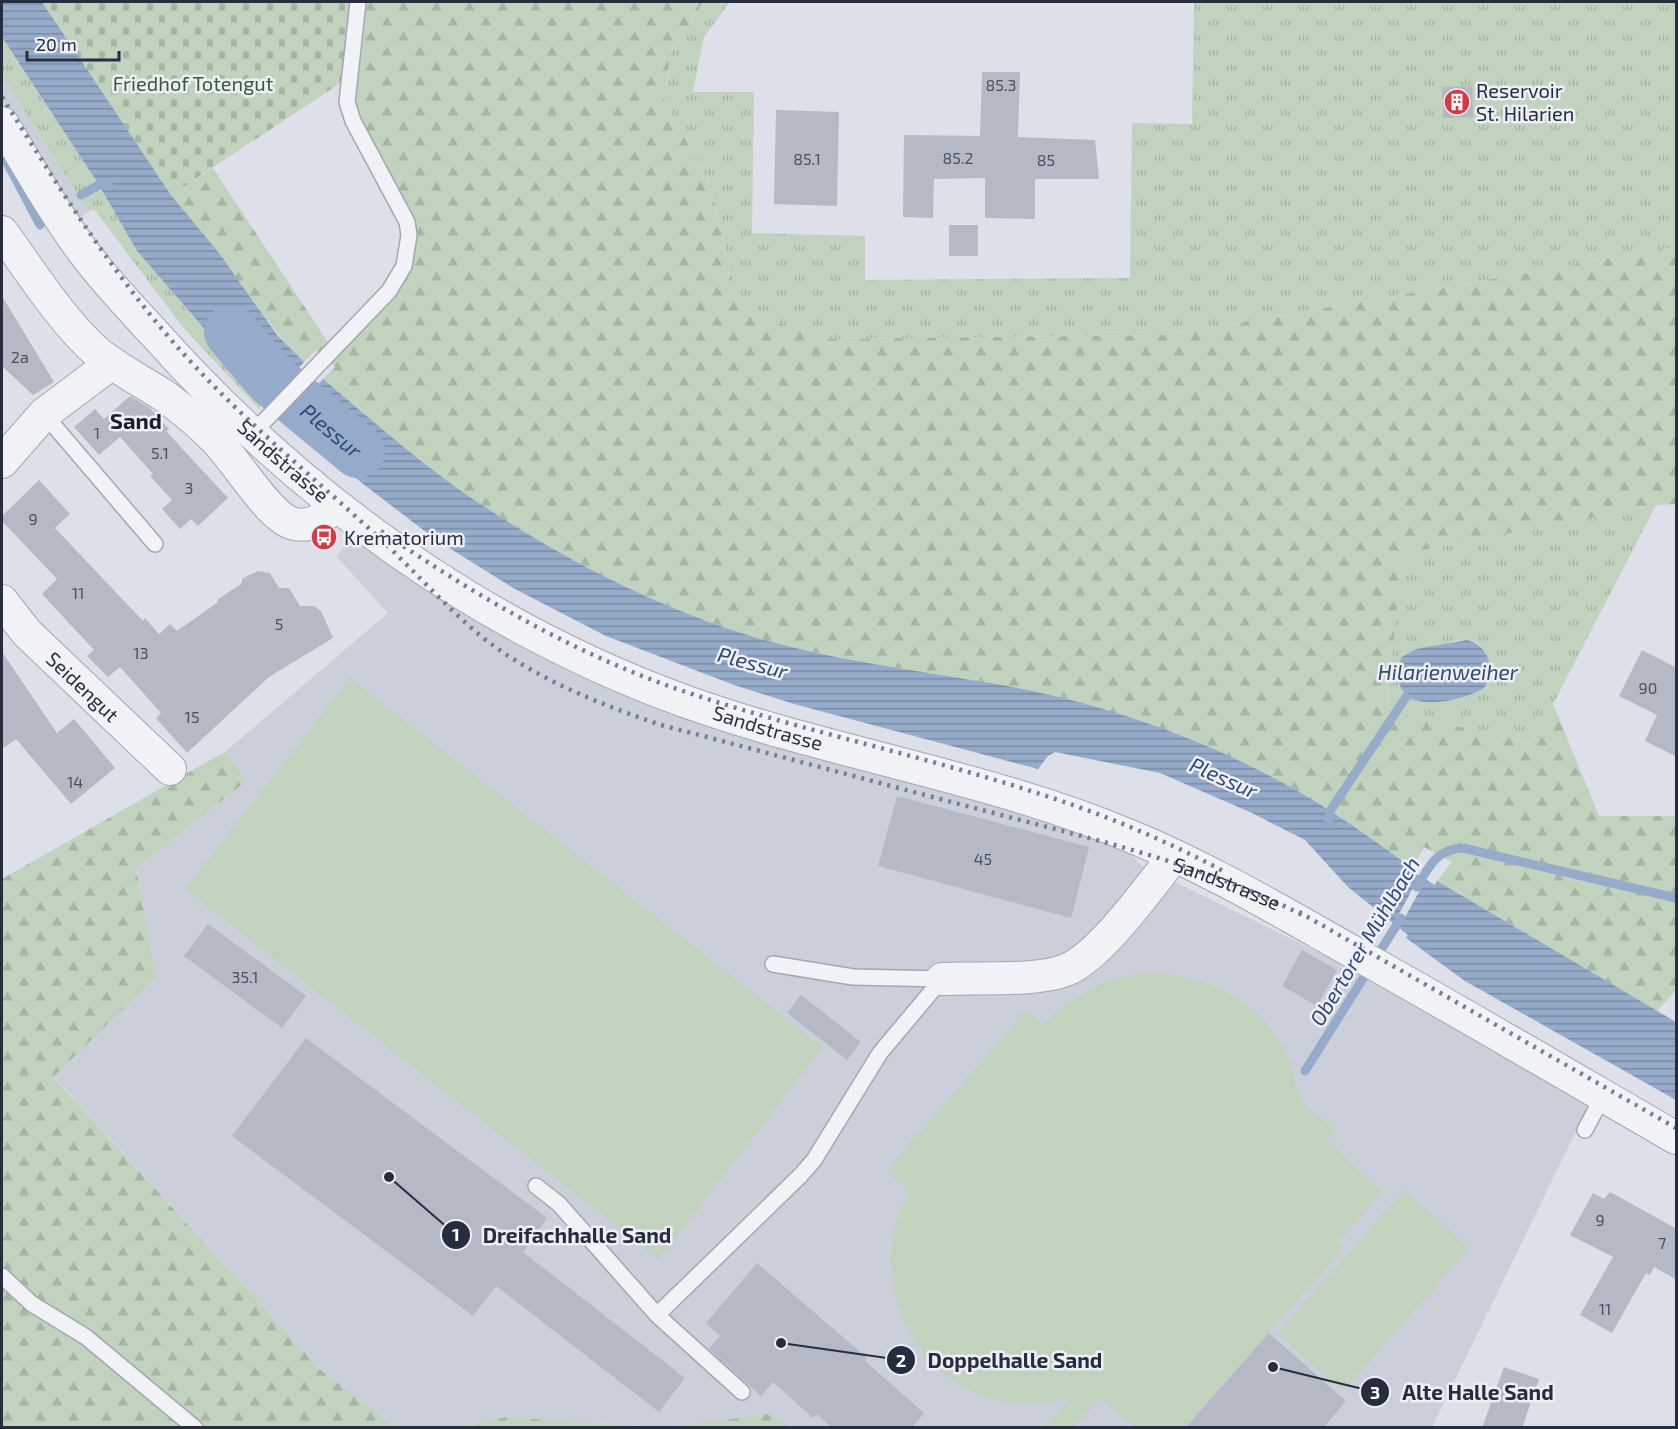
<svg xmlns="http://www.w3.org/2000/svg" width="1678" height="1429" font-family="'Exo 2',sans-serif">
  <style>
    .built { fill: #cbcfda }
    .grass { fill: url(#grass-tufts); fill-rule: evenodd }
    .forest { fill: url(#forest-firs) }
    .cemetery { fill: url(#cemetery-stones) }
    .pitch { fill: #c1d2be }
    .water { fill: url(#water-rules) }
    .pier { fill: #dde0e8 }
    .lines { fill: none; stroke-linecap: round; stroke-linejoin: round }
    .stream { stroke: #96aaca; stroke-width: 9 }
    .river { stroke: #96aaca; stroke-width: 54 }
    .building { fill: #b4b9c5 }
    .service-casing { stroke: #a2a7b2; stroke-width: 18 }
    .minor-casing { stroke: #a2a7b2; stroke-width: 34 }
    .service { stroke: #f0f2f6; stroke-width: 15 }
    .minor { stroke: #f0f2f6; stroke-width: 32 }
    .rail { stroke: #767e92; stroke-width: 4.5; stroke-dasharray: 3 6; stroke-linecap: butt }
    .labels { text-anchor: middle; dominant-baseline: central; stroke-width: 5; stroke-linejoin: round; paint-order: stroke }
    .number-label { font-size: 16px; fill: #4a5060 }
    .park-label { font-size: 20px; fill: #365c32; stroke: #edeff5 }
    .poi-label { font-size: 20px; fill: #262d3f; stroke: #edeff5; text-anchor: start }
    .street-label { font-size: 20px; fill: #262d3f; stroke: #edeff5 }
    .water-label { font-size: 21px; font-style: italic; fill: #2e4775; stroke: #edeff5 }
    .quarter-label { font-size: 22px; font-weight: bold; fill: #181e30; stroke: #edeff5 }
    .leader { fill: none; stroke: #262d3f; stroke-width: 2 }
    .callout-dot { fill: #262d3f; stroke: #edeff5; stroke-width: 2 }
    .mark-label { font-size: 18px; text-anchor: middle; font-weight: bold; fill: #fff }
    .callout-label { font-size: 21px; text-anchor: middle; font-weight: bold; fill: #262d3f; stroke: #edeff5; stroke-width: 5; stroke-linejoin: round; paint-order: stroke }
  </style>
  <defs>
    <pattern id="grass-tufts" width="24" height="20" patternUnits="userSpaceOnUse" patternTransform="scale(1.5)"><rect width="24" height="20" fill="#c1d2be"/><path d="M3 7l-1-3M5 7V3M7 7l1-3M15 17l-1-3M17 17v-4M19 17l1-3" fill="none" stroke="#a6b5a4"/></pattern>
    <pattern id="forest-firs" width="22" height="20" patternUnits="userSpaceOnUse" patternTransform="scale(1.5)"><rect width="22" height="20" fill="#c1d2be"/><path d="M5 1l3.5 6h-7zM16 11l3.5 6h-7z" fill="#a6b5a4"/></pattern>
    <pattern id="cemetery-stones" width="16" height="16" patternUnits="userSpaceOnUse" patternTransform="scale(1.5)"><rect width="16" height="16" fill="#c1d2be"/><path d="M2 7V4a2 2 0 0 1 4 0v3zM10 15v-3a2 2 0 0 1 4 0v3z" fill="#a6b5a4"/></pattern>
    <pattern id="water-rules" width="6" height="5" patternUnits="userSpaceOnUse" patternTransform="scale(1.5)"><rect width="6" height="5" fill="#96aaca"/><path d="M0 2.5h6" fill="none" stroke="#7a8ba5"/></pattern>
  </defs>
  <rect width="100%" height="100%" fill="#dde0e8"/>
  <path class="built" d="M2,76l87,136 -23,14 -64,-103z
    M349,537l102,64 666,240 25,25 455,222 -165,339 -641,1 -22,-14 -100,14 -163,-11 -41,10 -70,1 -73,-57 -269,-295 103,-99 -20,-108 110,-88 -20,-30 162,-138 -51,-56z"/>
  <path class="grass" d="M703,2h27l-26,35 -11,55h61l-2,141 113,3v44l265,-2 2,-155 60,1 2,-122h482v245l-507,88 -343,4 -88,-30 -28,-126 -46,-81 6,-47z
    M2,37l97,148 38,66 130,150 -8,8 -77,-83 -88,-117 -5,3 -87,-136z
    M1656,505l-123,238 -146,-31 14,-158zM1467,640l11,3 9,12 -88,26 -1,-17 58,-23z"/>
  <path class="forest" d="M358,2h345l-33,53 -6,47 46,81 28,126 88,30 343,-4 507,-88v257l-20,1 -254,49 -15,157 145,32 21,-39 46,112h77v174l-19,21 -220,-130 15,-19 -28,-15 -12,21c-41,-30 -82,-61 -127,-84 -82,-43 -172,-77 -263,-95 -89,-17 -180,-26 -268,-52 -99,-30 -193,-79 -278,-136 -54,-36 -103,-80 -153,-122l12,-12 -19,-17 -12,12 -11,-9 -122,-158 42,-27 120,182 56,-59 20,-56 -56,-114z
    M226,751l20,30 -110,88 20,108 -103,100 269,294 73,56h-393v-548z
    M769,1414l22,13h-122z
    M506,1417l147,10h-188z"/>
  <path class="cemetery" d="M42,2h316l-10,76 -177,117z"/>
  <path class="pitch" d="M350,678l473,369 -164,212 -474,-370z
    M1148,973c59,1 112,27 139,82 6,13 8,35 14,44 8,12 24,22 35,31l-9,11 56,51 -45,50 6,6 -159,179h-51l-34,-29 -27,29h-29l25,-27c-22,2 -42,5 -64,2 -76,-13 -123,-90 -113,-163 3,-17 10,-32 18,-47l-23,-22 139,-160 17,15c31,-31 62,-48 105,-52z
    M1404,1190l66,58 -127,143 -66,-57z"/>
  <path class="water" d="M2,2h40l129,193 47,57 60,84 26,26 -37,39 -130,-150 -38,-66 -97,-148z
    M323,379c50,42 99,86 153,122 85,57 179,106 278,136 88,26 179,35 269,52 89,18 182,51 262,95 45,24 86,54 127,84l-1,3 24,14 2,-4 239,141v78l-211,-119 -59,-43 2,-3 -60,-48 -43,-47 -53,-27 -92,-40 -105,-21 -7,4 -10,13 -244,-65 -60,-19 -128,-49 -93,-48 -78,-49 -77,-59 -71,-63z
    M1467,640c21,5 30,29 17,48 -19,12 -76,26 -84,-3 -3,-11 -3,-19 2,-28l14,-8z"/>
  <path class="pier" d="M1421,873l6,4 -30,55 -5,-5z"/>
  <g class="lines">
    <path class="stream" d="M2,153l38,72
      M81,195l18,-10 10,-1
      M1329,822l1,-11 76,-114
      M1417,887c12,-21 20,-38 46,-39l213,50
      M1305,1071l96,-153"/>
    <path class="river" id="s1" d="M231,332l40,47 87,72"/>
  </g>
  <path class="building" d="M982,72h38l-2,65 77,3 4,39h-64v40l-50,-1v-40l-51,1 -1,39 -30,-1 1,-82 76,1z
    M1472,86l1,31 -30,1 -1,-31z
    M776,110l63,2 -2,94 -63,-2z
    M949,225h29v31h-29z
    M2,296l52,86 -21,13 -31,-29z
    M130,396l20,12 19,21 -3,2 62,67 -30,28 -7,-7 -11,10 -18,-20 10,-9 -22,-24 3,-2 -33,-37 -21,18 -25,-28 21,-18 9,10z
    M39,480l31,34 -15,14 88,93 2,-3 14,16 11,-10 7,7 41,-29 -1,-2 24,-16 2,-6 15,-7 12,2 9,15h10l11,18h14l7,5 12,27 -64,39 -82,76 -31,-35 5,-5 -41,-46 -12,10 -21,-21 7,-6 -52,-56 15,-15 -55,-58v-5z
    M1642,650l35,18v89l-32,-16 12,-26 -38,-19z
    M2,652l55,81 17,-14 41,49 -44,36 -55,-65 -14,10z
    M897,796l192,51 -18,71 -193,-52z
    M208,924l98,72 -24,32 -98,-72z
    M1302,950l35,20 -20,36 -35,-20z
    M801,995l60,47 -14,18 -60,-47z
    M306,1038l241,180 -24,34 162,126 -26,34 -163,-126 -23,30 -241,-180z
    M1610,1192l67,37v51l-23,-13 -4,8 -4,-2 -34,60 -32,-18 33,-58 -43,-22 23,-42 11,6z
    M757,1263l110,95 -2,3 59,52 -13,15h-79l-15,-14 -4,4 -40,-36 -12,14 -52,-47 11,-13 -14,-13z
    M1269,1333l77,68 -23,27h-138z
    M1504,1367l35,12 -17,49h-40z"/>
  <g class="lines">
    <defs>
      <path id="service" d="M44,414l111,130
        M251,435l138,-144 15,-25 5,-31 -2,-13 -54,-101 -6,-19 11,-100
        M773,964l80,13 89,2
        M1585,1130l18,-34
        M536,1186l23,18 98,111
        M2,1276l30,28 54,33 109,91
        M742,1392l-85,-77 144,-140 13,-15 66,-107 62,-74"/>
      <g id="minor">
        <path id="s2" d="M2,123c26,42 50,87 80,127 22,30 48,57 73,84 145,163 326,294 532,368 146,52 300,74 443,134 78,32 150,75 223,116 109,61 216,124 323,186"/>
        <path d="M2,232c27,37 61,91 96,121 20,16 43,28 65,42 18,13 36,28 52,44 20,20 53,76 76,84 19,6 31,-4 43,-17"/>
        <path d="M2,462l42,-48 68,-51"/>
        <path id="s3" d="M2,601l25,32 143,136"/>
        <path d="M942,979c34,-2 94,3 124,-9 35,-14 84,-84 108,-114"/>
      </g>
    </defs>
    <use href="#service" class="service-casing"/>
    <use href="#minor" class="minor-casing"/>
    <use href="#service" class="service"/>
    <use href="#minor" class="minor"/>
    <g class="rail">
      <path id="s4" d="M2,97c58,92 115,185 189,265 54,59 115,109 173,162 41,36 76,78 118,113 52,41 117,67 179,88 115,30 229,61 344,91 103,27 206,51 301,101"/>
      <path d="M381,531c92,63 190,121 296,158 120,41 245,66 366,106 63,20 124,46 182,77"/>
      <path d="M1299,912l377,216"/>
    </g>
  </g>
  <defs>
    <symbol id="building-disc" viewBox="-11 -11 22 22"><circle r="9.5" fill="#d53a43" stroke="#edeff5"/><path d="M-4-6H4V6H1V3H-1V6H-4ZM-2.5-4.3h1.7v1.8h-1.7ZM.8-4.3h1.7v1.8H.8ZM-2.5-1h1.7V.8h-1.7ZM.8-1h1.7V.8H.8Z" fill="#fff"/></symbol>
    <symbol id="bus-disc" viewBox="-11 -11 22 22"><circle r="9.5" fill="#d53a43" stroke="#edeff5"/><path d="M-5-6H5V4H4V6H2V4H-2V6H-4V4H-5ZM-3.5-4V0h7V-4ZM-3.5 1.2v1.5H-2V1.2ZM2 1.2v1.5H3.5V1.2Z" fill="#fff"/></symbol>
  </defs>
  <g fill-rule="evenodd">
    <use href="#building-disc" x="1442" y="87" width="30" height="30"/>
    <use href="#bus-disc" x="309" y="522" width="30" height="30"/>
  </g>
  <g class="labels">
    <g class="number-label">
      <text x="1001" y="84">85.3</text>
      <text x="958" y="157">85.2</text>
      <text x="807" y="158">85.1</text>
      <text x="1046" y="159">85</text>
      <text x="20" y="356">2a</text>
      <text x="97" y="432">1</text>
      <text x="160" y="452">5.1</text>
      <text x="189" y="487">3</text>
      <text x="33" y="518">9</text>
      <text x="78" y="592">11</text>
      <text x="279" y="623">5</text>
      <text x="141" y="652">13</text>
      <text x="1648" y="687">90</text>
      <text x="192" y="716">15</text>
      <text x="75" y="781">14</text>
      <text x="983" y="858">45</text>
      <text x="245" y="976">35.1</text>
      <text x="1600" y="1219">9</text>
      <text x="1662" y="1242">7</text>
      <text x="1605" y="1308">11</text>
    </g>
    <g class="park-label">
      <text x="193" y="83">Friedhof Totengut</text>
    </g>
    <g class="poi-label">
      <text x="1476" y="90">Reservoir<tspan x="1476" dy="23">St. Hilarien</tspan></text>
      <text x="344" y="537">Krematorium</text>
    </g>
    <g class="street-label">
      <text stroke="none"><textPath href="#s2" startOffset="442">Sandstrasse</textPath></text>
      <text stroke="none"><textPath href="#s3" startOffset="118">Seidengut</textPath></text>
      <text stroke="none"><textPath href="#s2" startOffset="1000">Sandstrasse</textPath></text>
      <text stroke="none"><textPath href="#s4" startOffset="1515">Sandstrasse</textPath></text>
    </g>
    <g class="water-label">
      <text stroke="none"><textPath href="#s1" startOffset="141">Plessur</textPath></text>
      <text transform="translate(753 662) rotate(15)">Plessur</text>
      <text x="1448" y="671">Hilarienweiher</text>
      <text transform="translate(1224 777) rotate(24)">Plessur</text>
      <text transform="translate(1364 941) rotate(-59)">Obertorer Mühlbach</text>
    </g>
    <g class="quarter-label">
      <text x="136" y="420">Sand</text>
    </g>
  </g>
  <path class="leader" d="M389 1177L456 1235M781 1343L901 1360M1273 1367L1375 1392"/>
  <g class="callout-dot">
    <circle cx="389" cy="1177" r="6"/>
    <circle cx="781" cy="1343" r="6"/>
    <circle cx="1273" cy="1367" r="6"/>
    <circle cx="456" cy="1235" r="15"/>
    <circle cx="901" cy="1360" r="15"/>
    <circle cx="1375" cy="1392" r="15"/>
  </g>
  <g class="mark-label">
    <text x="456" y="1241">1</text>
    <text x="901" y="1367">2</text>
    <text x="1375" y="1399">3</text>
  </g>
  <g class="callout-label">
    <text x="577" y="1243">Dreifachhalle Sand</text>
    <text x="1015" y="1368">Doppelhalle Sand</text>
    <text x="1478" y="1400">Alte Halle Sand</text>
  </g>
  <rect width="1678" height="1429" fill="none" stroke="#262d3f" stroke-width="6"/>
  <path d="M27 51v9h92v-9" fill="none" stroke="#262d3f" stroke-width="3"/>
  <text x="36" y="51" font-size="18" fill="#262d3f" stroke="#edeff5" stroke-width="4.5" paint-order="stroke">20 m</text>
</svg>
